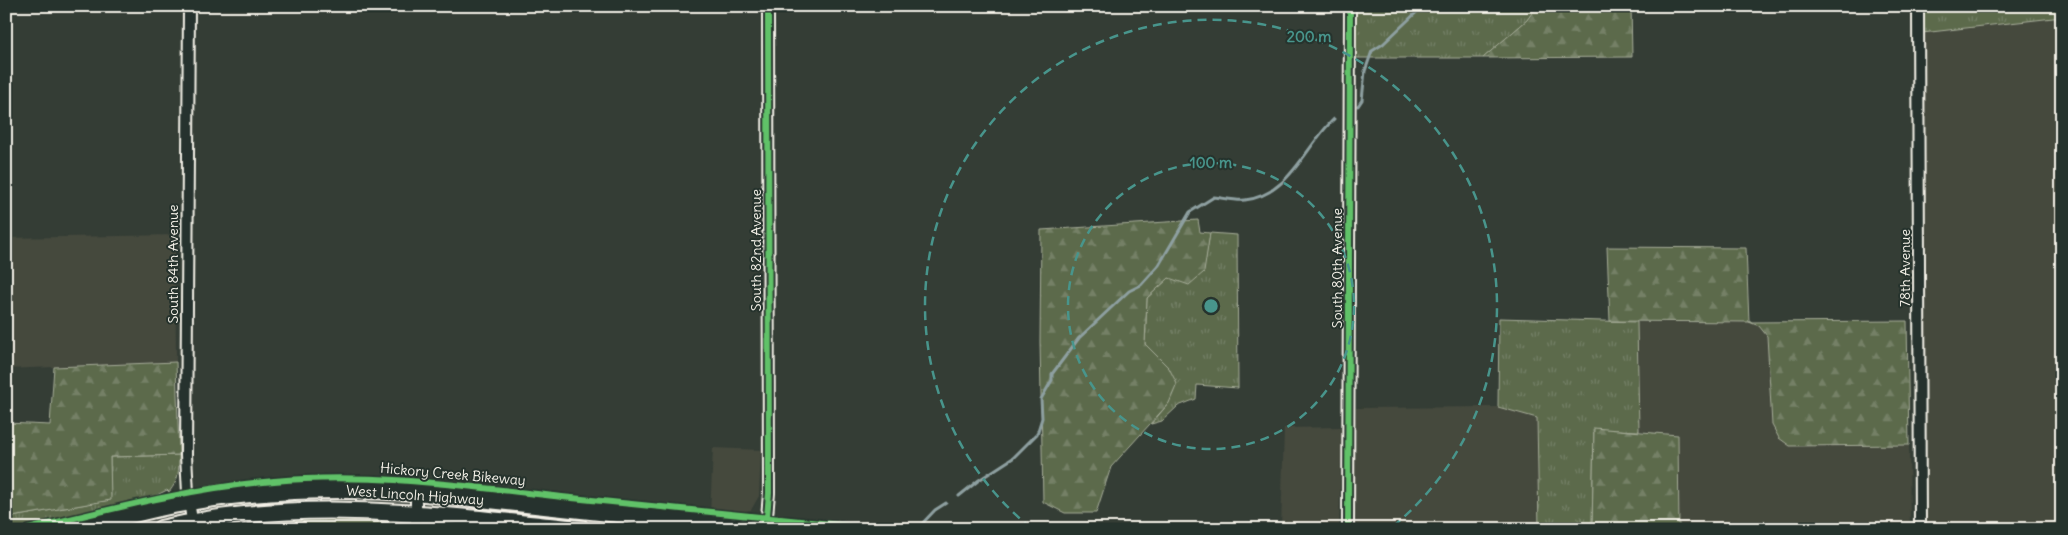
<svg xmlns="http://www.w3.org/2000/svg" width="2068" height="535" font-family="Delius,sans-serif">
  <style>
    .built { fill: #45493e }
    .grass { fill: url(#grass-tufts); stroke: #a8ae9a }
    .forest { fill: url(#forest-firs); stroke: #a8ae9a }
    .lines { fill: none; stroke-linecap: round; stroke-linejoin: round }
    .stream { stroke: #8ea0a1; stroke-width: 3 }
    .street-casing { stroke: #f4f1e8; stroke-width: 14 }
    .primary-casing { stroke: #f4f1e8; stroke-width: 20 }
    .street { stroke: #26332d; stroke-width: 10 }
    .primary { stroke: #26332d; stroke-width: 16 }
    .cycleway-casing { stroke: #26332d; stroke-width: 9 }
    .cycleway { stroke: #61c268; stroke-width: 6 }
    .ring { fill: none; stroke: #48958c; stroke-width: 2.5; stroke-dasharray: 9 6 }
    .labels { text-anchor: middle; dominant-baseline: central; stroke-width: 4; stroke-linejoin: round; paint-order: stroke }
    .street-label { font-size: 14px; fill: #f4f1e8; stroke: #26332d }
    .centre { fill: #48958c; stroke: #26332d; stroke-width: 2.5 }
    .ring-label { font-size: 15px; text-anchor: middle; font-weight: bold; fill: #48958c; stroke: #26332d; stroke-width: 4; stroke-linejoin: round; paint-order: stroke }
  </style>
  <defs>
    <pattern id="grass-tufts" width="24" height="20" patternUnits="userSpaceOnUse" patternTransform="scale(1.25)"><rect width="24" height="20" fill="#5c6a4c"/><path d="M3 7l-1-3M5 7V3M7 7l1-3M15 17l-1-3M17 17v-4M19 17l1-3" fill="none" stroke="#748066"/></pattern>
    <pattern id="forest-firs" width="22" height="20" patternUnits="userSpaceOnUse" patternTransform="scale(1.25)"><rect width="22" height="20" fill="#5c6a4c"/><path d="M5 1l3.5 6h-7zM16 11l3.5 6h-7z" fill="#748066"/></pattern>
  </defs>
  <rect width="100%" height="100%" fill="#343d35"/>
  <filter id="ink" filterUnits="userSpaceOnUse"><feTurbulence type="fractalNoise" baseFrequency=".02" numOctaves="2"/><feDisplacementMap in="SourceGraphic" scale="10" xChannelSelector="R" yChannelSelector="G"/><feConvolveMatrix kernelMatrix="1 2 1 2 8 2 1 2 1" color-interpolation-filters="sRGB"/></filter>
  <g filter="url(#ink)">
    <path class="built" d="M2062,17v512h-136l-4,-496z
      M175,235l1,127 -170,7v-131z
      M1637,322h112l10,4 8,10 5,89 18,21 119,-1 1,84h-231l-1,-94 -39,-4z
      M1498,407l39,10 2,112h-185l2,-121z
      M1342,427l-3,102h-58l3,-101z
      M713,448l48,2 -2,46 -8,14 -41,6z"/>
    <path class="grass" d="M1355,6h182l-10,14 -44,38h-129z
      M1922,6h140v11l-140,16z
      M1210,233l27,2 1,153 -41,-3 -1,14 -18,7 -16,15 -11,3 18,-21 -24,-59 2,-46 22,-20 34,-5z
      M1499,318l138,4 2,109 -45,-2 -2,100h-53l-2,-111 -39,-11z
      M179,455c0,16 0,25 -10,37l-2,-2 -10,5 -140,34h-11v-11l104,-18v-43z
      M301,516l88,2 12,11h-146l1,-7z"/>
    <path class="forest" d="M1537,6h94l1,51 -149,1 44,-38z
      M1198,220l2,12 10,1 -6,39 -15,13 -20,-7 -22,20 -2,46 24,24 8,16 -8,19 -58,64 -15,46h-31l-22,-11 -3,-160 1,-112z
      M1607,247l139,1 3,74 158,-1 2,124 -119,1 -11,-8 -7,-13 -5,-89 -8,-10 -10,-4 -139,-1z
      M176,362l3,93 -69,2 1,43 -105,18v-95l44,2 4,-58z
      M1594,428l84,7 1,94h-87z"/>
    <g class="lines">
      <path class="stream" d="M1358,106l4,-6 3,-29 7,-20 11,-7 40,-38
        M959,496l20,-16 34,-22 24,-24 5,-16 -1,-19 11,-19v-6l27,-36 50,-47 12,-6 18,-20 31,-53 24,-15c10,1 22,4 31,3 45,-5 60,-54 89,-81
        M917,529l18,-19 11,-7"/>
      <defs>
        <path id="street" d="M189,6l-3,449 2,38 4,28
          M1918,6l2,523
          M416,529v-37
          M760,529l7,-12 2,-24 -1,-487
          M1348,529l2,-523"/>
        <path id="primary" d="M75,529c38,-9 76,-21 114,-27 75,-13 152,-14 227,-10l341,37
          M161,529c138,-34 280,-13 420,0"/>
      </defs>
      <use href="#street" class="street-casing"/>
      <use href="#primary" class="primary-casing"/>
      <use href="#street" class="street"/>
      <use href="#primary" class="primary"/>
      <defs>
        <path id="cycleway" d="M28,529c81,-19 162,-41 246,-48 95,-9 193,5 288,16 106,11 212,21 318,32
          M760,529l7,-12 2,-24 -1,-487
          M1348,529l2,-523"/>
      </defs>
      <use href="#cycleway" class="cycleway-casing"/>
      <use href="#cycleway" class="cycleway"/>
    </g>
  </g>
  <g class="ring">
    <circle cx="1211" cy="306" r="143"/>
    <path d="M1031 528A286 286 0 1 1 1391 528"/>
  </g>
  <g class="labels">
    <g class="street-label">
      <text transform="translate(756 250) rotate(-90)">South 82nd Avenue</text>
      <text transform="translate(173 264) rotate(-90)">South 84th Avenue</text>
      <text transform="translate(1337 268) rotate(-90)">South 80th Avenue</text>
      <text transform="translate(1905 268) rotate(-90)">78th Avenue</text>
      <text transform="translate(453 474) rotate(5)">Hickory Creek Bikeway</text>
      <text transform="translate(415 495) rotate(4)">West Lincoln Highway</text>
    </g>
  </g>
  <circle cx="1211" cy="306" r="8" class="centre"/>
  <g class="ring-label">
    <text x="1309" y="42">200 m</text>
    <text x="1211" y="168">100 m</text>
  </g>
  <rect width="2068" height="535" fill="none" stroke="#26332d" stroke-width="25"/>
  <rect x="12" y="12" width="2043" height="510" fill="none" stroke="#f4f1e8" stroke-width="2" filter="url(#ink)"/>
</svg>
